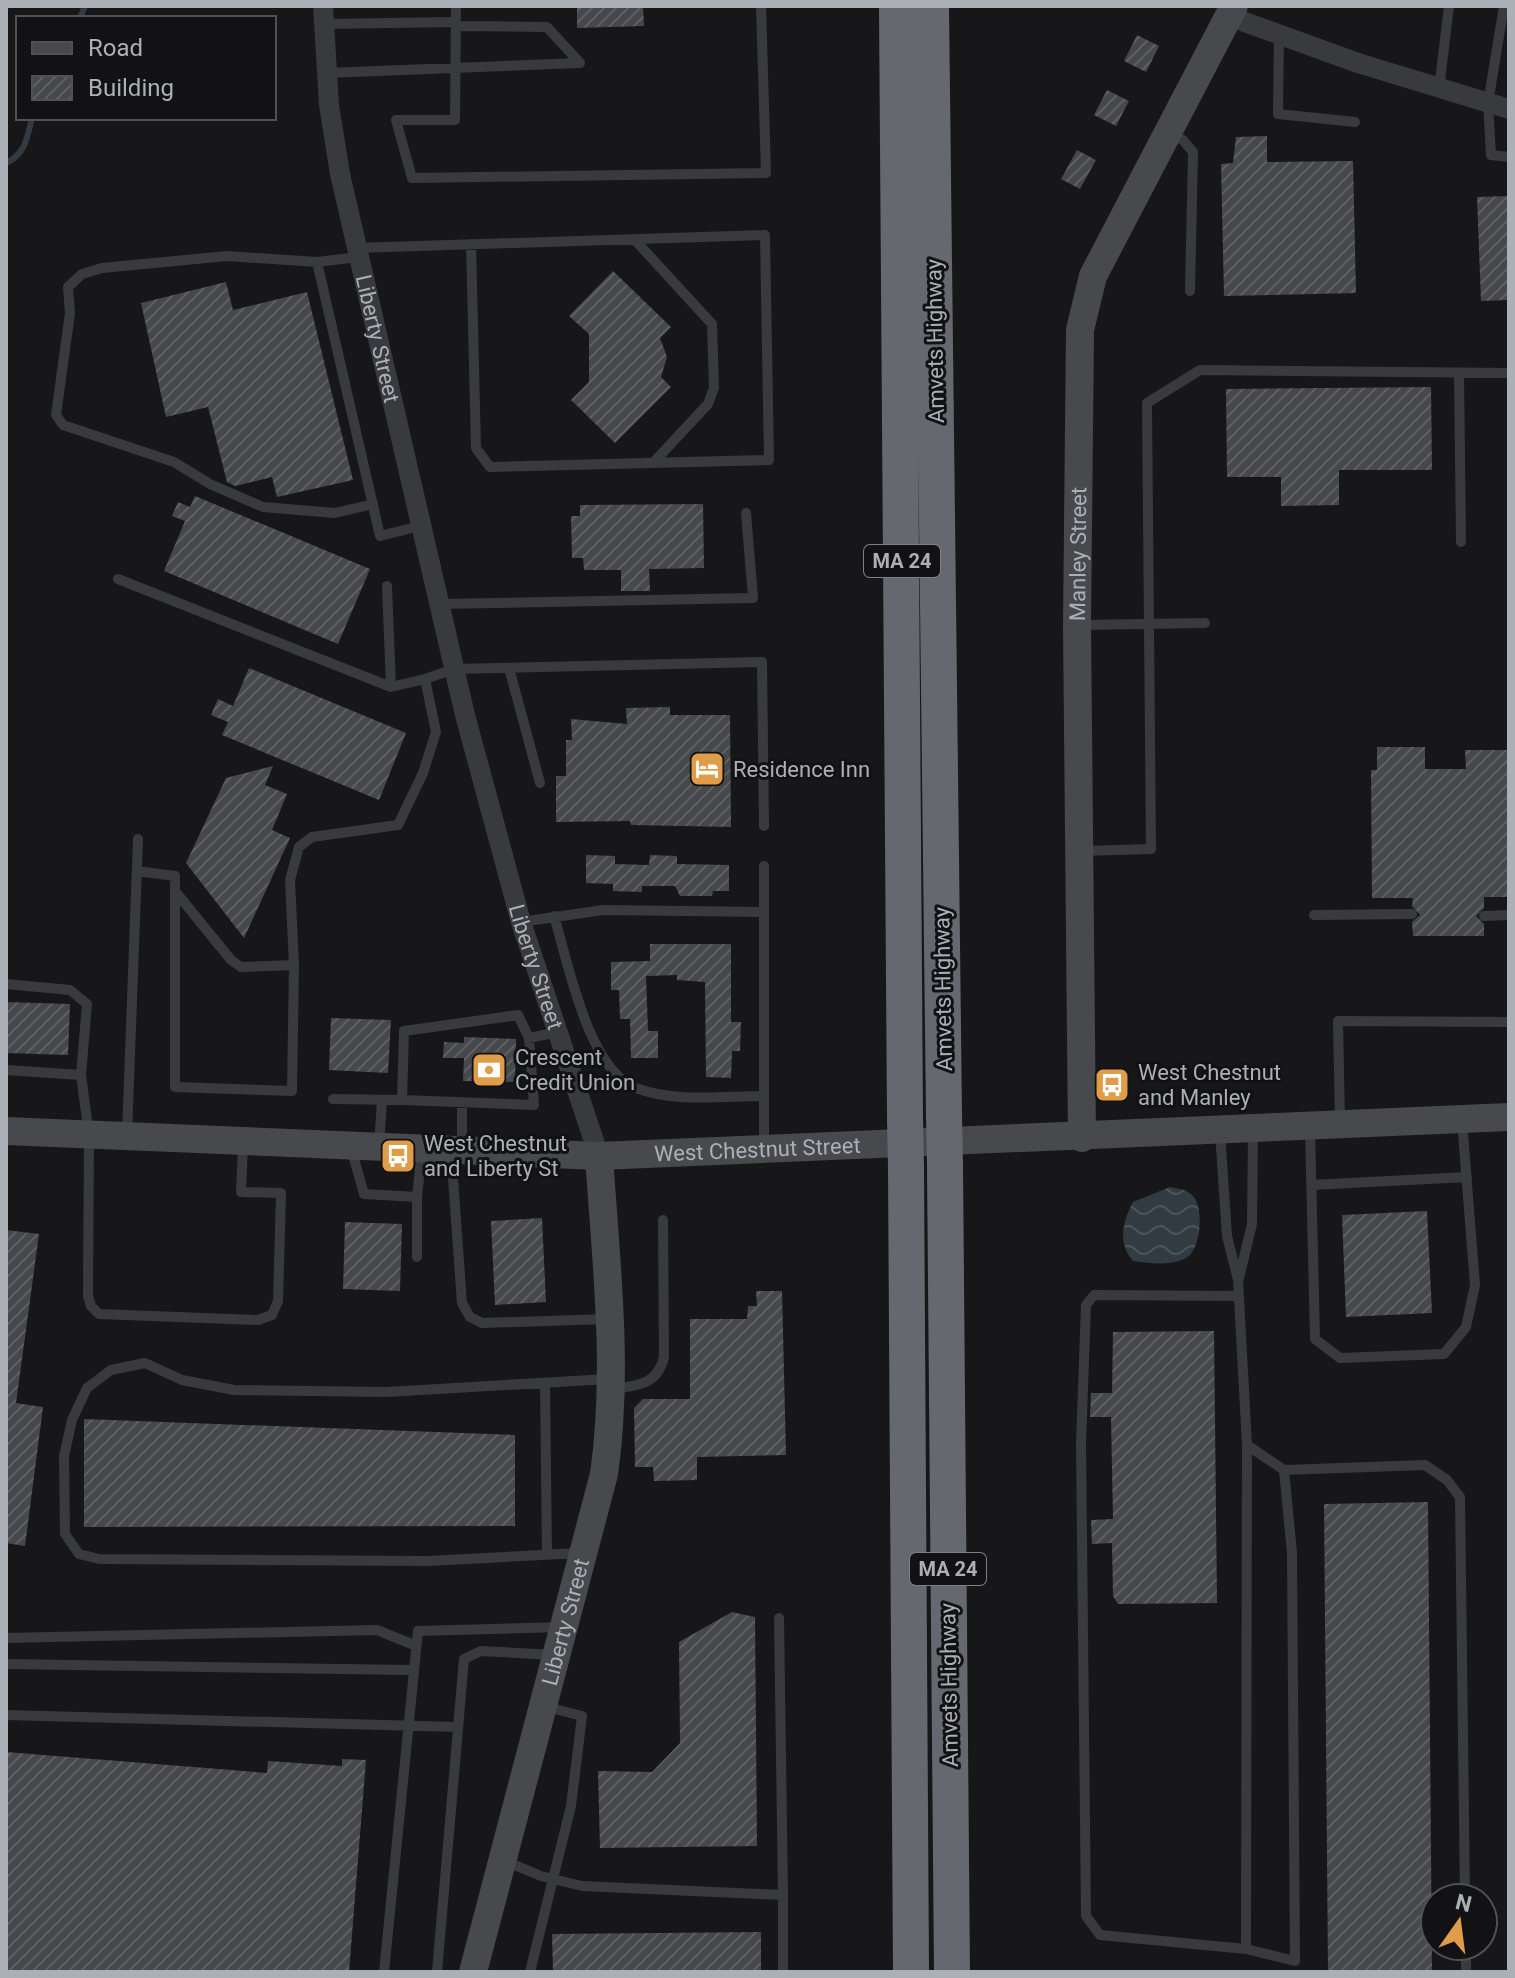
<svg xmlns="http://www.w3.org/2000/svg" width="1515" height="1978" font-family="Roboto,sans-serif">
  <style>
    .water { fill: url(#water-waves) }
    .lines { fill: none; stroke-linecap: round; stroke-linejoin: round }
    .stream { stroke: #313b41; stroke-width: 6 }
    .building { fill: url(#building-hatch) }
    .lane { stroke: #393a3d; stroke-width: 10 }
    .street { stroke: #393a3d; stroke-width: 20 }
    .secondary { stroke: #47494d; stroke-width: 28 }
    .highway { stroke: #65686e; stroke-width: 36 }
    .highway-bridge { stroke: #65686e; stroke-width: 36 }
    .labels { text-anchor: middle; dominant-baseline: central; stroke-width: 6; stroke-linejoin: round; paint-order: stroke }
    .shield { fill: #121214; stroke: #7d8186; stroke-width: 2 }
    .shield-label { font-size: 20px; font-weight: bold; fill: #abb0b7 }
    .street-label { font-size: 22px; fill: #abb0b7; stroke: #121214 }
    .poi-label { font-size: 22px; fill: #abb0b7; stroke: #121214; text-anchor: start }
  </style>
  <defs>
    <pattern id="water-waves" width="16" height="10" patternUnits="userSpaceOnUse" patternTransform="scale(2)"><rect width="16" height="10" fill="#313b41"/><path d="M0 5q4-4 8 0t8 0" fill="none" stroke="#4c555a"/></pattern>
    <pattern id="building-hatch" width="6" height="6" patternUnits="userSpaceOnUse" patternTransform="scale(2)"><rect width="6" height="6" fill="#46484b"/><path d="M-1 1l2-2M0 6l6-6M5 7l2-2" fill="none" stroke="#5e6063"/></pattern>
  </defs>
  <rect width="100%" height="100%" fill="#171719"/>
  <path class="water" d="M1170,1187c9,2 17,2 23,9 11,12 8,49 -4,60 -14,11 -40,7 -56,5 -16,-18 -10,-40 0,-59z"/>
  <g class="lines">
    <path class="stream" d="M80,18l5,-12
      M6,163c20,-9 21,-26 26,-45"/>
  </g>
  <path class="building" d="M577,6h66l1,20 -67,2z
    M1137,35l22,11 -13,26 -22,-11z
    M1107,90l22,11 -13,25 -22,-11z
    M1267,136v26l86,-1 3,132 -132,3 -3,-132 12,-1 3,-26z
    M1077,150l19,10 -16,29 -19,-10z
    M1509,196v104l-28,1 -4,-104z
    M613,271l58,56 -11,11 7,19 -6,20 10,10 -56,56 -44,-43 18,-18v-48l-20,-18z
    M226,282l7,28 74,-18 46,188 -76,17 -5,-20 -37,9 -8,-4 -19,-75 -42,10 -25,-114z
    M1431,387l1,83h-93v35l-58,1v-29h-54l-1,-88z
    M195,496l175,73 -32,75 -174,-73 21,-50 -13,-5 6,-14 12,5z
    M703,504l1,64 -55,1 1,22h-29v-21h-37l-1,-12h-11l-1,-42h9v-11z
    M249,668l157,65 -27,67 -157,-65 6,-13 -17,-7 7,-16 15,7z
    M670,707v8h60l1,112 -100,-2 -1,-4 -74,1v-46h10v-36h6l-1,-21 56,5 -1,-16z
    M1377,747h48v22h41l-1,-19h44v147h-25v11l-8,8 8,8v12h-71l-1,-14 8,-7 -8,-9 1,-8h-41l-1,-128h6z
    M273,766l-8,19 22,9 -15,36 18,8 -46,100 -58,-75 40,-85z
    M586,855l29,1v8l34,1 1,-10 27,1v8l52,1v26h-16l-1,5h-32l-5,-10h-33v6l-29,-1v-7l-27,-1z
    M650,944h81v78h10l-1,29h-8l-1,27 -25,-1 -1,-95 -28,-2v-5l-31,1 2,55h10v27h-27l-1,-39h-10l-1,-29h-8v-28l39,-1z
    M6,1002l64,2 -2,51 -62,-2z
    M331,1018l60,2 -3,53 -59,-3z
    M464,1037l52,2 -1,43 -52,-1 1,-23h-21l1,-16 20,1z
    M1427,1211l5,102 -86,4 -4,-102z
    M542,1218l4,84 -51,3 -4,-84z
    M345,1222l57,2 -2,67 -57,-2z
    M6,1230l33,4 -23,169 27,4 -18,139 -19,-3z
    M756,1291h26l4,164 -89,2v23l-43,1 -1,-14h-18l-1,-59 9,-9h47v-80h57l1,-13h9z
    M1214,1331l3,272 -99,1 -5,-8 -1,-53 -20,1 -1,-24 22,-1 -2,-102h-21l1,-24h21l1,-61z
    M84,1419l431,16v91l-431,1z
    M1428,1502l4,470h-104l-4,-468z
    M732,1612l23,5 2,229 -157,2 -2,-77 54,1 28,-29 -1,-101z
    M6,1752l261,21 1,-12 74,5v-7l24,1 -17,212h-343z
    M761,1932v40h-208l-1,-38z"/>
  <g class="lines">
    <path class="lane" d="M456,6l-1,114h-59l16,58 354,-5 -5,-167
      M1504,6l-16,97 3,52 18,2
      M324,24l132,-2
      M456,26l91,1 33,36
      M1279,34l-1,80 77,8
      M327,73l253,-10
      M1439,89l10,-83
      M1169,134l14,6 10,12 -3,139
      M634,239l78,85 2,64 -6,16 -55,59
      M356,248l409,-13 4,225 -279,7 -14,-19 -5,-204
      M358,257l-41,5 63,274 40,-10
      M317,262l-90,-6 -125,12 -20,6 -14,13 2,26 -14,102 7,10 111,37 36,22 53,23 72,6 38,-9
      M1459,373l2,169
      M118,579l273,108 34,-8
      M387,586l4,101
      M438,604l315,-6 -7,-85
      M1079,625l126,-2
      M509,668l31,115
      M1082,851l69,-2 -4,-446 53,-33 309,3
      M764,866v46
      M137,871l38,5v211l117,4 2,-126 -4,-85 9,-33 13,-10 86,-12 25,-52 13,-41 -11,-53 29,-10 308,-7 2,164
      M175,891l56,69 10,7 53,-2
      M1314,915l98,-1
      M554,916c14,46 34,154 82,172 39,15 88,8 128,8
      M1484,916l25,-1
      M521,922l82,-12 161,2v234
      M6,984l64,6 17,14 -6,71 -75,-5
      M81,1075l8,60 -1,161 3,10 8,8 159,6 14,-5 6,-14 3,-108 -40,-1 2,-47
      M333,1099l69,1 2,-69 114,-16 11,23 29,-6
      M402,1100l132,5 -5,-67
      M462,1103v46
      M1340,1123l-2,-102 171,1
      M1310,1129l5,210 25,19 104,-4 22,-27 9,-42 -13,-164
      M1220,1132l7,104 11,44 9,165 37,25 8,83 3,408 -49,-12 1,-504
      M127,1134l11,-295
      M379,1146l3,-46
      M351,1148l13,46 53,3 5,-48
      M451,1151l11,152 8,14 12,6 126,-4
      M1312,1185l155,-8
      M417,1257v-60
      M1239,1278l13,-54 1,-93
      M1239,1296l-145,-1 -8,10 -5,139 5,472 14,19 146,14
      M545,1385l2,170
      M614,1389c25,-4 43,-4 50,-32l-1,-137
      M1284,1470l141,-5 22,15 13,17 5,401
      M579,1553l-151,8 -329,-2 -20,-5 -14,-20 -1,-78 8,-36 15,-32 24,-18 34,-7 37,17 52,10 153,2 221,-13
      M779,1618l4,277
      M6,1638l371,-8 37,15
      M6,1664l405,6
      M6,1715l452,12
      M505,1861l36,15 41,10 201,9v77
      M1466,1946v26
      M384,1972l34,-341 145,-4
      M437,1972l27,-313 17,-8 73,4
      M530,1972l41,-166 11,-90 -35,-9"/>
    <g class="street">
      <path id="s1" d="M323,6l6,99 11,69 125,541 56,207 78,234"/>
      <path d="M1228,16l130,47 151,46"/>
    </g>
    <g class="secondary">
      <path id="s2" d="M6,1131l593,25 910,-39"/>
      <path id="s3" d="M1082,1138l-5,-513 3,-295 13,-54 141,-270"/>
      <path id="s4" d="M473,1972l131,-498c15,-105 2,-211 -5,-318"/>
    </g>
    <path class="highway" d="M897,6l8,1111
      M931,6l13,1109
      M945,1166l7,806
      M906,1168l5,804"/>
    <path class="highway-bridge" d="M944,1115l1,51
      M905,1117l1,51"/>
  </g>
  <defs>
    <symbol id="hotel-square" viewBox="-11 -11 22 22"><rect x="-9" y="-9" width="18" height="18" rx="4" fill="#e09d49" stroke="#121214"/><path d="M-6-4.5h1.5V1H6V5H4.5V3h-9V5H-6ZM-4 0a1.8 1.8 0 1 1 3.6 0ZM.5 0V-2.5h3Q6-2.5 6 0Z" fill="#fff"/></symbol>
    <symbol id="bank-square" viewBox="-11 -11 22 22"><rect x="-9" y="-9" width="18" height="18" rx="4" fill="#e09d49" stroke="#121214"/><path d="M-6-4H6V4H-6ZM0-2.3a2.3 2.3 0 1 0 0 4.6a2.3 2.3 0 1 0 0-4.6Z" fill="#fff"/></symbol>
    <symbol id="bus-square" viewBox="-11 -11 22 22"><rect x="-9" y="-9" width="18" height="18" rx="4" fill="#e09d49" stroke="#121214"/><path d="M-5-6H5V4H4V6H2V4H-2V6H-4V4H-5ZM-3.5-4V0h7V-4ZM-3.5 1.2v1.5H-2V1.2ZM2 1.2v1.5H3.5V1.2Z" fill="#fff"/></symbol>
  </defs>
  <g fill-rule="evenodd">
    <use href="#hotel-square" x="687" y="749" width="40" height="40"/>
    <use href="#bank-square" x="469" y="1050" width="40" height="40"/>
    <use href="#bus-square" x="1092" y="1065" width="40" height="40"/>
    <use href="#bus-square" x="378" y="1136" width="40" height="40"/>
  </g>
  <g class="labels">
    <g class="shield">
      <rect x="864" y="545" width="76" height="32" rx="6"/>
      <rect x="910" y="1553" width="76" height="32" rx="6"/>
    </g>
    <g class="shield-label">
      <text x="902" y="561">MA 24</text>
      <text x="948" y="1569">MA 24</text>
    </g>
    <g class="street-label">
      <text stroke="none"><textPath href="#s1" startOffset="338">Liberty Street</textPath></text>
      <text transform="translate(935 341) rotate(-91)">Amvets Highway</text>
      <text stroke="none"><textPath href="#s3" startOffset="584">Manley Street</textPath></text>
      <text stroke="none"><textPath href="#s1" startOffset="986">Liberty Street</textPath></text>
      <text transform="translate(943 989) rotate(-91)">Amvets Highway</text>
      <text stroke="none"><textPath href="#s2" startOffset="752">West Chestnut Street</textPath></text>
      <text stroke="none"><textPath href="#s4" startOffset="362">Liberty Street</textPath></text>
      <text transform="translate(949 1685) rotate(-91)">Amvets Highway</text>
    </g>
    <g class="poi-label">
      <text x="733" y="769">Residence Inn</text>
      <text x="515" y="1057">Crescent<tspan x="515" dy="25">Credit Union</tspan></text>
      <text x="1138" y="1072">West Chestnut<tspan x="1138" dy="25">and Manley</tspan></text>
      <text x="424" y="1143">West Chestnut<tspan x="424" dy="25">and Liberty St</tspan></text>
    </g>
  </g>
  <rect width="1515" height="1978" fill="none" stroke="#abb0b7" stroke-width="16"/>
  <rect x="16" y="16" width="260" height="104" fill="#121214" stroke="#4f5155" stroke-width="2"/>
  <rect x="32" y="42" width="40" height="12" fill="#47494d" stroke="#4f5155" stroke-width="2"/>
  <text x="88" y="56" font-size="24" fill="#abb0b7">Road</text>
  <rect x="32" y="76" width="40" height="24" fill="url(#building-hatch)" stroke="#4f5155" stroke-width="2"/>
  <text x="88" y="96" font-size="24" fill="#abb0b7">Building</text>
  <g transform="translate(1459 1922) rotate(14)"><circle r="38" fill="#121214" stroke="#4f5155" stroke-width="2"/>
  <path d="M0-6L14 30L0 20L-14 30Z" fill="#e09d49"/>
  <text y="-12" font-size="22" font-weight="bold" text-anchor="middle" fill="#abb0b7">N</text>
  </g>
</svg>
